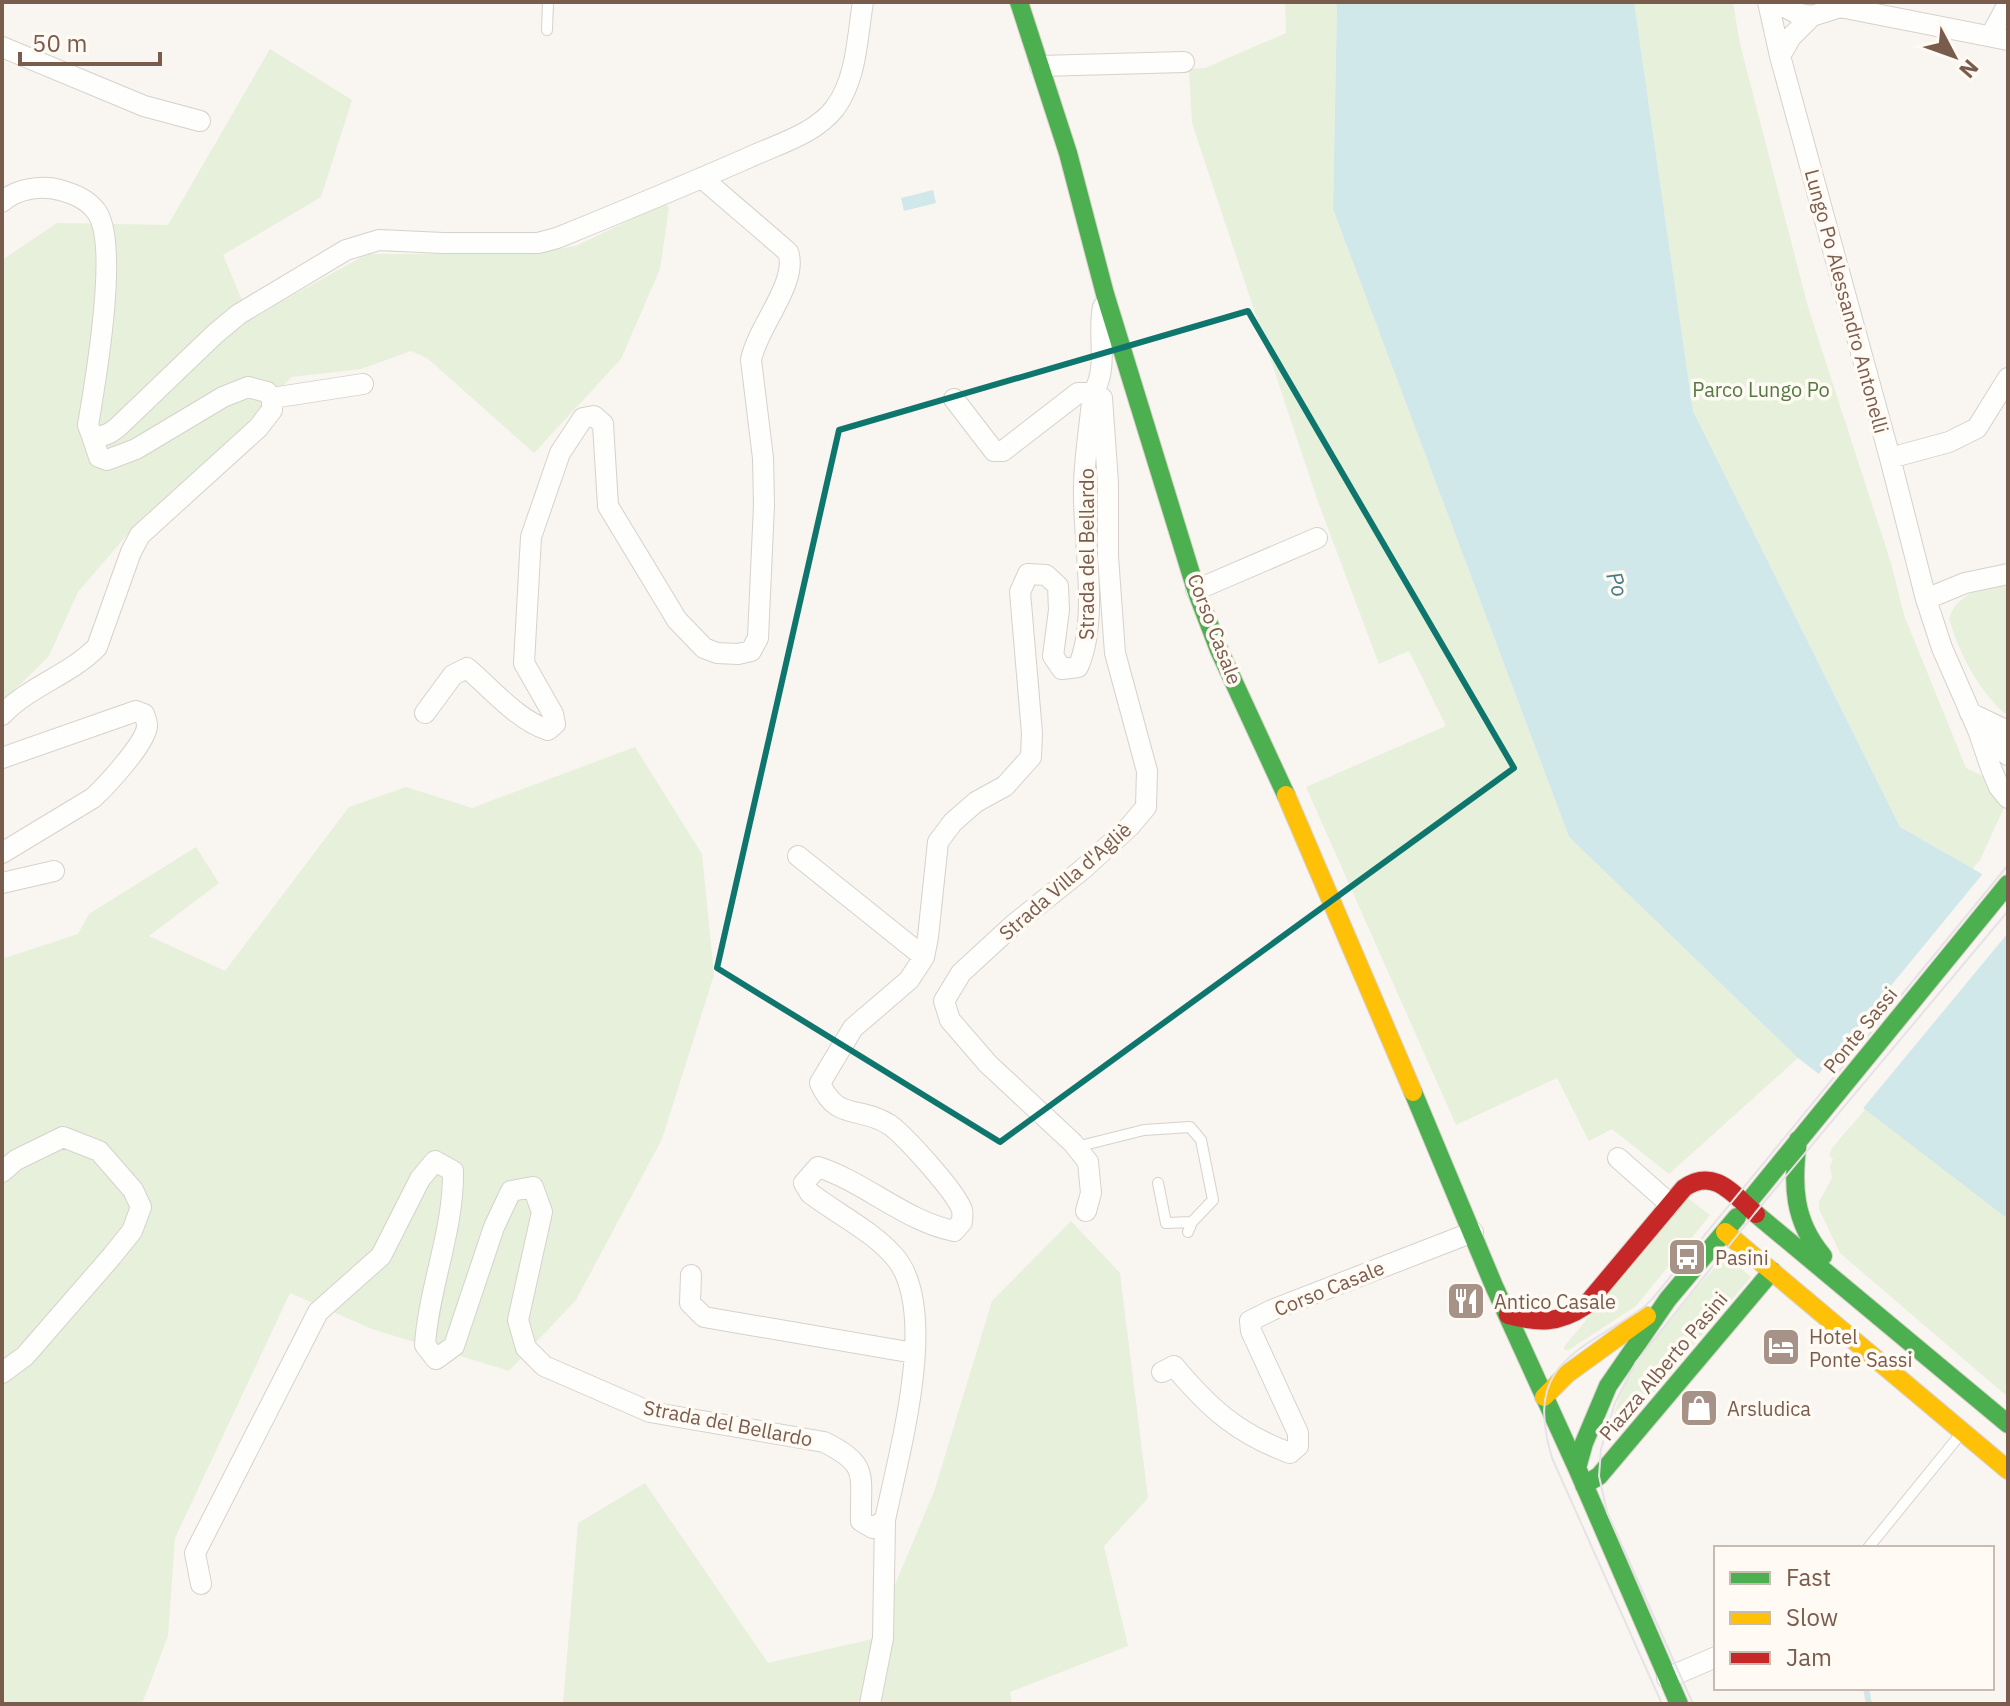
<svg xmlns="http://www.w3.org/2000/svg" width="2010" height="1706" font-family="'IBM Plex Sans',sans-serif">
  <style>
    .green { fill: #e7f0db }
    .water { fill: #d0e8ea }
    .pier { fill: #f9f5f0 }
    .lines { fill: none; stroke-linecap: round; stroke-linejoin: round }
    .stream { stroke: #d0e8ea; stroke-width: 6 }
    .lane-casing { stroke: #d7d1cb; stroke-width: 12 }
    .street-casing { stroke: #d7d1cb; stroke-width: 22 }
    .fast-casing { stroke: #d9d2cb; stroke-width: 20 }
    .slow-casing { stroke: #d9d2cb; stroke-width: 20 }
    .jam-casing { stroke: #d9d2cb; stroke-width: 20 }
    .lane { stroke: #fefefd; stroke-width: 10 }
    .street { stroke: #fefefd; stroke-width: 20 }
    .fast { stroke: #4caf50; stroke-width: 18 }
    .slow { stroke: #ffc107; stroke-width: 18 }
    .jam { stroke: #c62828; stroke-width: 18 }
    .tram { stroke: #e6e3e7; stroke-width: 2 }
    .marked { fill: none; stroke: #0f766e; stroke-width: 6; stroke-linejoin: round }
    .labels { text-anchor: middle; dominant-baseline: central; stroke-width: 7; stroke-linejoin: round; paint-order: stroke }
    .street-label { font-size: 20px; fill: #7a5c4d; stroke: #fffaf3 }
    .park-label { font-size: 20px; fill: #537a41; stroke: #fffaf3 }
    .poi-label { font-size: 20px; fill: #7a5c4d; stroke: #fffaf3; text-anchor: start }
    .water-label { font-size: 22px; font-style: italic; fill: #437c86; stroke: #fffaf3 }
  </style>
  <rect width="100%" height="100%" fill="#f9f5f0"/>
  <path class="green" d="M1285,2h52l-4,207 236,628 229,221 -129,116 -57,-45 -23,12 -32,-63 -101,47 -150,-338 140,-61 -37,-75 -30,13 -63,-168 -124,-373 -3,-54 16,-1 81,-35z
    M1634,2h99l7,42 68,263 83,256 13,52 62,153 21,10 21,21 -28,61 -8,9 -72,-42 -207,-416z
    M270,49l82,51 -31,97 -98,58 27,64 117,-65h159l50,-8 89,-43 4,5 -9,61 -39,90 -87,94 -107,-95 -16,-7 -50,18 -70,8 -44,50 -108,94 -61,71 -29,64 -47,46v-442l55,-37 111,2z
    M2008,583v133c-29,-24 -48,-61 -59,-97 8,-27 35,-31 59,-36z
    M635,747l67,107 12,121 -52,164 -86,161 -67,71 -137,-42 -82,-36 -115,245 -7,98 -26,68h-140v-745l76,-25 11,-20 107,-67 23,36 -70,53 76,35 124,-164 57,-20 66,21z
    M1877,1096l131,84v217l-168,-144 -21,-44v-7l13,-24 -2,-11 3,-8 -4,-4 3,-7z
    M1688,1198l22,17 -74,91 -69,45 -4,-3z
    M1071,1221l49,52 28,225 -44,48 24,100 -118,46 2,12h-449l15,-181 67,-40 123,180 104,-24 62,-147 58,-191z
    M1725,1255l26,22 -121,143 -13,2 -4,-3c13,-60 74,-117 112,-164z"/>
  <path class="water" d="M1337,2h297l59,409 207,416 108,62v330l-210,-161 -229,-221 -236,-628z
    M933,190l3,13 -32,8 -3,-13z"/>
  <path class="pier" d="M1985,871l23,13v49l-148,179 -44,-35z"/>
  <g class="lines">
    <path class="stream" d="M1866,1688l3,16"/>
    <defs>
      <path id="lane" d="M547,30l1,-28
        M1076,1147l68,-17 46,-3 11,13 12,60 -21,22 -4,10
        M1158,1183l8,40 26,-1
        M1868,1548l91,-112"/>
      <path id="street" d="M1768,2l12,54 110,402 36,141 16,49 36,82 13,38 8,19 9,11
        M1775,2l21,11 16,3
        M1991,35l17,-31
        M2,47l142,59 56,15
        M1780,56l11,-19 21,-21 28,-9 168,33
        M1040,66l144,-4
        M2,202c14,-13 38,-17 58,-12 14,4 27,9 36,21 24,31 -1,173 -8,214l4,11c11,2 19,-3 27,-10l96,-92 24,-20 107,-64 33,-10 64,3h95l19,-5c64,-26 129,-53 193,-81 28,-13 65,-23 85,-49 22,-30 22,-70 28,-106
        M272,398l91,-14
        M954,399l40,52h9l75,-58h15
        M1890,458l59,-16 28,-14 31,-50
        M1196,590l121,-52
        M1926,599l39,-16 43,-9
        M425,713l28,-38 14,-7c24,20 50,52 81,62l7,-6 -2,-10 -29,-51 7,-126 29,-84 23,-35 11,-2 9,8 5,82 69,114 27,28 13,5 21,1 13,-3 7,-13 6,-133 -1,-47 -12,-98c6,-33 48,-78 37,-108l-86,-74
        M1970,713l38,18
        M2,715c27,-29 68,-40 95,-68l34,-95 9,-17 118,-107 14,-18v-12l-5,-6 -19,-5 -25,10 -87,52 -29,11 -8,-3 -7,-21
        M1978,730l30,25
        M2,758l134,-47 8,3c2,5 3,8 3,12 -1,17 -41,60 -54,72l-91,55
        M798,856l126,101
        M2,883l52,-12
        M1618,1158l52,46
        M2,1172l14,-12 47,-23 36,14 34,39 8,17 -9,24 -20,25 -87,100 -23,17
        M1086,1211l5,-18 -3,-31 -15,-19 -85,-79 -38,-44 -6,-19 17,-28 51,-47 71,-57 47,-43 16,-19 1,-36 -32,-118 -7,-96v-74l-6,-85
        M691,1275l-1,28 14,14 210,36
        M1162,1372l12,-6c35,42 64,68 116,87l8,-7v-13l-47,-102 -1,-10 22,-11 201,-78
        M201,1584l-6,-31 123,-241 63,-56 39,-77 15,-18 18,10c1,59 -24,115 -28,174l11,14 18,-13 40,-119 17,-36 22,-4 9,25 -24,108 8,28 18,18 106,46 174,30c46,23 36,32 37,79l12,7 12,-8c13,-64 56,-211 9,-264 -23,-26 -57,-42 -84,-63l-6,-10 14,-16c47,15 87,54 136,64l8,-9c0,-4 1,-8 0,-12 -6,-18 -56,-73 -72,-85 -31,-20 -53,-3 -70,-42l33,-55 56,-48 15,-23 4,-20 10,-95 15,-20 23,-20 29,-16 26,-29 1,-24 -12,-141 8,-18 18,1 12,11 1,24 -6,46 9,13 16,-2c22,-49 4,-129 6,-183 1,-30 6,-61 9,-91 16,-25 4,-59 10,-86
        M1667,1678l49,-21
        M870,1704l13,-66 2,-118"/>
      <path id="fast" d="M1019,2l49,151 37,141 91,296 23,60 67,145
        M1413,1092l81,194 83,182 102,236
        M1798,1140c-6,44 -5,81 25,116
        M1746,1205l262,-321
        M1756,1214l252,210
        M1577,1468l7,-25 24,-57 60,-87 69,-82
        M1584,1485l15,-9 173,-205"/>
      <path id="slow" d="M1286,795l127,297
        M1725,1232l283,238
        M1544,1397l23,-23 80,-58"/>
      <path id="jam" d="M1508,1315c30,8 50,9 77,-9l99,-118c30,-21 49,6 72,26"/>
    </defs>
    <use href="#lane" class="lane-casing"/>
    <use href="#street" class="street-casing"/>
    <use href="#fast" class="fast-casing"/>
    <use href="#slow" class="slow-casing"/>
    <use href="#jam" class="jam-casing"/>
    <use href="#lane" class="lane"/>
    <use href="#street" class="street"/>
    <use href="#fast" class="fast"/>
    <use href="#slow" class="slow"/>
    <use href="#jam" class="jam"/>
    <path class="tram" d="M1662,1704l-110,-246c-28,-94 23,-104 91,-150l10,-10 355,-433
      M1693,1704l-86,-192 -8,-36 2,-27 14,-46 21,-41 119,-149 253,-302"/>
  </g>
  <path class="marked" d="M1248,311l266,457 -514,374 -283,-174 122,-538z"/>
  <defs>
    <symbol id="bus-square" viewBox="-11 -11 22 22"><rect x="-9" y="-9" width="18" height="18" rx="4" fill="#a69286" stroke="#fffaf3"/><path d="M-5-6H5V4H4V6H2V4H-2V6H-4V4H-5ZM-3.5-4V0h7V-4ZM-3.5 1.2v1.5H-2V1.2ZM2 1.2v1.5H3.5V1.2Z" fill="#fff"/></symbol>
    <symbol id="restaurant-square" viewBox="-11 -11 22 22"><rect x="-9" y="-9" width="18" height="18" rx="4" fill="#a69286" stroke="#fffaf3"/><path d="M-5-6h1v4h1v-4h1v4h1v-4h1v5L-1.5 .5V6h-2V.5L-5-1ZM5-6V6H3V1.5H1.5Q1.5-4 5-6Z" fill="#fff"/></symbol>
    <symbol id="hotel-square" viewBox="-11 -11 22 22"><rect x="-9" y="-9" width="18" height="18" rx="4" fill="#a69286" stroke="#fffaf3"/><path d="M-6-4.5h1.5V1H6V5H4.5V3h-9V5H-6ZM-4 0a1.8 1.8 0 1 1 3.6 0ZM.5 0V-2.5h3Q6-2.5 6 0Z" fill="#fff"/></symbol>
    <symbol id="shop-square" viewBox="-11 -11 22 22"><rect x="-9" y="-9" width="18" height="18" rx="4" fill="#a69286" stroke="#fffaf3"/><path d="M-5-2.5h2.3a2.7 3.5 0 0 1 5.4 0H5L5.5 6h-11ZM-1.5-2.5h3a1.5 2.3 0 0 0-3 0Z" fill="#fff"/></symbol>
  </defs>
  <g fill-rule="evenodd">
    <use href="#bus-square" x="1665" y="1235" width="44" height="44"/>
    <use href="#restaurant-square" x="1444" y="1279" width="44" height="44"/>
    <use href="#hotel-square" x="1759" y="1325" width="44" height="44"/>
    <use href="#shop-square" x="1677" y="1386" width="44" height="44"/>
  </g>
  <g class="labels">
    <g class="street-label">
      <text transform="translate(1847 301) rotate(75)">Lungo Po Alessandro Antonelli</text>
      <text transform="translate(1086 554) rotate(-90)">Strada del Bellardo</text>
      <text transform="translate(1215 629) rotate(69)">Corso Casale</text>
      <text transform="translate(1065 881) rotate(-41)">Strada Villa d'Agliè</text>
      <text transform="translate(1860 1030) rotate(-51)">Ponte Sassi</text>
      <text transform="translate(1329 1288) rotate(-22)">Corso Casale</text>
      <text transform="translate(1663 1366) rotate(-50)">Piazza Alberto Pasini</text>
      <text transform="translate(728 1423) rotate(11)">Strada del Bellardo</text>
    </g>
    <g class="park-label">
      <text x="1761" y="389">Parco Lungo Po</text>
    </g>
    <g class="poi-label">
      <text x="1715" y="1257">Pasini</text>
      <text x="1494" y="1301">Antico Casale</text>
      <text x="1809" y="1336">Hotel<tspan x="1809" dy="23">Ponte Sassi</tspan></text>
      <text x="1727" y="1408">Arsludica</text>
    </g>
    <g class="water-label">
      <text transform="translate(1618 584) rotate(71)">Po</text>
    </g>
  </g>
  <rect width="2010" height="1706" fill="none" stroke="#7a5c4d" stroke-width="8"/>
  <rect x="1714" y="1546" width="280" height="144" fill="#fffaf3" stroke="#cabbb1" stroke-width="2"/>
  <rect x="1730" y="1572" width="40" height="12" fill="#4caf50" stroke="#cabbb1" stroke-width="2"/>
  <text x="1786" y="1586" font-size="24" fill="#7a5c4d">Fast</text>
  <rect x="1730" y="1612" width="40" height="12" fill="#ffc107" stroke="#cabbb1" stroke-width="2"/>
  <text x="1786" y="1626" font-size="24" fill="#7a5c4d">Slow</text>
  <rect x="1730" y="1652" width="40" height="12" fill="#c62828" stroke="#cabbb1" stroke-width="2"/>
  <text x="1786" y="1666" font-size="24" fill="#7a5c4d">Jam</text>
  <g transform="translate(1954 56) rotate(131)" stroke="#fffaf3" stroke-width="6" paint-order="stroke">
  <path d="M0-6L14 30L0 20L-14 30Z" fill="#7a5c4d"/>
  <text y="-12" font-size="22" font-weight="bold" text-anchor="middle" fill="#7a5c4d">N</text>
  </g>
  <path d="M20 52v12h140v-12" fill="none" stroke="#7a5c4d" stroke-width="4"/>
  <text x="32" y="52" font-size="24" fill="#7a5c4d" stroke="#fffaf3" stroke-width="6" paint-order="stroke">50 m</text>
</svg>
